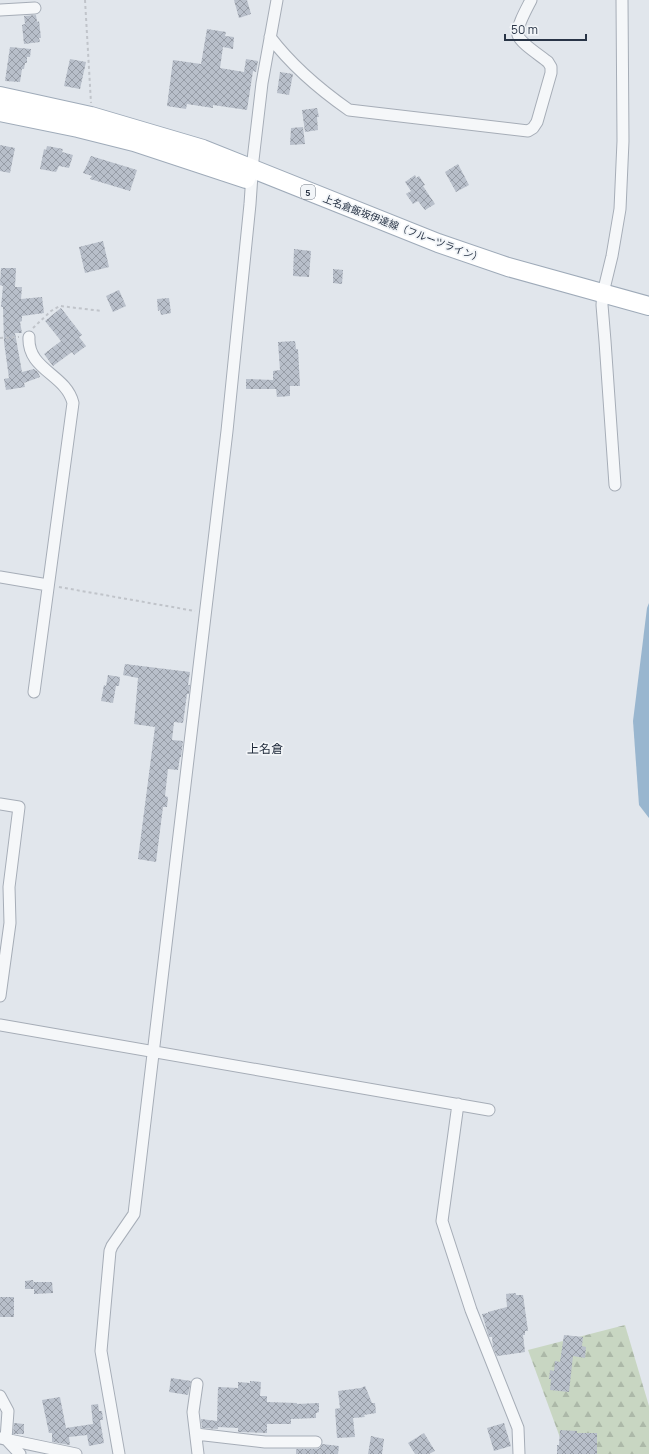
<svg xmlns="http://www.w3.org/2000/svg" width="649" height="1454" font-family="Manrope,'Noto Sans JP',sans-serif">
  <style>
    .forest { fill: url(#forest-firs) }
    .water { fill: #99b6cf }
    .building { fill: url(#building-cross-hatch) }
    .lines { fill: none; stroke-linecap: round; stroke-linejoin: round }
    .minor-casing { stroke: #a6adb7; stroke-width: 13 }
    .primary-casing { stroke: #9fabb9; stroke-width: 20 }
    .path { stroke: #c0c4ca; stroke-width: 2; stroke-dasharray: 3 3; stroke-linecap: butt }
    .minor { stroke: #f5f7f9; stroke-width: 11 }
    .primary { stroke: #fff; stroke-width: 18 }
    .labels { text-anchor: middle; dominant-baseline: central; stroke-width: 3.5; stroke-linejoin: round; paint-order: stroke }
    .shield { fill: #f2f5f8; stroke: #656e7b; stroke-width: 1 }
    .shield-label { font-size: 9px; font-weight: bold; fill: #283446 }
    .street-label { font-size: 10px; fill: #283446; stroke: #f2f5f8 }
    .quarter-label { font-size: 12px; fill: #1a2536; stroke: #f2f5f8 }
  </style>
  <defs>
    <pattern id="forest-firs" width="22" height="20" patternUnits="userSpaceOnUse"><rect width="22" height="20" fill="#c8d6c2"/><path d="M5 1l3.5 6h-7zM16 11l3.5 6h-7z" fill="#acb8a8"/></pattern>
    <pattern id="building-cross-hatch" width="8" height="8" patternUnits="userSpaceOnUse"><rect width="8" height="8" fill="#b8bfca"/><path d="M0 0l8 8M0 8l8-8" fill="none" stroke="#969ca6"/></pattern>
  </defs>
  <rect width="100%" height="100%" fill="#e1e6ec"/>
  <path class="forest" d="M625,1325l24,81v48h-83l-38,-104z"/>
  <path class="water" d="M649,603v215l-10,-13 -6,-84 14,-113z"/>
  <path class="building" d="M234,0h13l4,14 -12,4z
    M36,15l1,7 2,-1 2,17h-2l1,4 -16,2 -2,-19 3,-1 -1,-8z
    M207,29l19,3 -1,4 9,1 -1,12 -10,-2 -3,21 24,4 2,-13 12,2 -2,11 -3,-1 -6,39 -34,-5v3l-26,-4 -1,5 -19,-3 6,-46 28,4z
    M10,47l21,2 -1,8h-3v6h-2l-1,6h-2l-2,13 -15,-1z
    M70,59l16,3 -6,27 -16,-3z
    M280,72l13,2 -4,21 -12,-2z
    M317,108l2,9h-2l1,13 -13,2 -3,-22z
    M303,127l2,17 -15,1 1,-17z
    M0,145l15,3 -5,25 -10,-2z
    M47,146l16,3 -1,3 11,3 -4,13 -10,-2 -3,6 -16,-3 4,-20 2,1z
    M91,156l46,14 -7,21 -40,-12 2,-3 -9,-3z
    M458,164l11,21 -13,7 -11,-20z
    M415,175l1,3 3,-2 6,9 -2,1 12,18 -10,6 -7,-9 -5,3 -7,-10 5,-3 -6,-9z
    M103,241l6,26 -24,6 -6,-26z
    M294,249l17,2 -2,26 -16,-1z
    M1,268h15l-1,19h7l-1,12 21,-2 2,16 -22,3v5l-2,1 2,11h-7l7,39 12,-3 4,3 2,5 -16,6 1,4 -19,3 -2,-11 5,-1 -5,-36 -1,-35h-2l2,-21 -3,-1z
    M333,269l10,1 -1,14 -9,-1z
    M119,290l7,16 -13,6 -7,-16z
    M169,298l2,15 -10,2 -1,-5 -2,1 -1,-12z
    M61,308l21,27 -3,2 7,9 -12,9 -2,-3 -19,14 -9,-12 17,-13 -16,-20z
    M295,341l1,8h2l2,37h-10v10l-13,1 -1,-8h-30v-10l27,1v-9l7,-1 -2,-28z
    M125,664l65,8 -2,13h2l-1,9h-2l-4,29 -9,-1 -2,18 11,1 -2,16h-1l-2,13 -10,-1 -3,27 3,1 -1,10h-4l-7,55 -18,-3 17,-132 -21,-3 4,-46 -15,-3z
    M108,675l12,2 -1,9h-3l-3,17 -12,-2 3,-16 2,1z
    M33,1280l1,5v-3h18l1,11 -19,1v-5h-9v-8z
    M516,1293v2h7l5,36h-3v4h-2l2,17 -28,4 -4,-9 -1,-10h-3l-7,-23 6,-1v-1l19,-5 -1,-13z
    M0,1297h14v20h-14z
    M564,1335l19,2 -1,9 4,1 -1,11 -12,-2 -4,36 -19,-2 1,-11h-2l1,-9 4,1 1,-10 5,1z
    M171,1378l20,3 -3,14 -19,-3z
    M250,1381l11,1 -1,14h7v6l30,1v1l22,-1v9l-3,1v5l-25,1v5h-24v9l-29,-1v-4l-20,-1v2l-16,-1 -1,-9 16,2 1,-34 20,1v-6l12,1z
    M365,1386l7,17h3l1,10 -12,2 1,2 -12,1 2,19 -18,1 -2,-29 5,-1 -2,-17 23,-3z
    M60,1397l6,31 27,-4 -2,-19 7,-1 1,7h3l1,9h-3l4,23 -15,3 -2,-11 -18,2 1,8 -18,-3v-9h-3l-7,-33z
    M14,1423l10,1v10h-11z
    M504,1423l7,23 -17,5 -7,-23z
    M560,1430l17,1v2h20v21h-40v-9h2z
    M424,1433l11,18 -6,3h-14l-7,-11z
    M371,1436l13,3 -2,15h-14z
    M322,1444l17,2 -1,8h-42v-5h20l4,-1z"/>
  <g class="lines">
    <defs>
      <path id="minor" d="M0,10l35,-2
        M270,37c22,29 49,52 79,73l179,21 5,-3 4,-6 14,-49v-6l-3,-5c-7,-6 -28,-19 -30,-27 -2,-8 9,-27 13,-35
        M29,337c-2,33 37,37 44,66l-39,289
        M615,485l-10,-144 -3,-36 1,-12 9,-37 8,-47 3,-68 -1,-141
        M0,577l48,8
        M0,804l19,3 -10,80 1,36 -10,73
        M0,1025l489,85
        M458,1104l-16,117 29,89 47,118 1,26
        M197,1384l-4,28 5,42
        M0,1396l8,15 -2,28 14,15
        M196,1434l69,8h51
        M0,1438l76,16
        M119,1454l-18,-103 9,-100 2,-5 22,-32 93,-783 23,-227 3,-44 9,-77 15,-83"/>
      <path id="primary" d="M0,96l91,20 112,33 235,94 70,24 141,39
        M0,112l78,16 56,14 112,37"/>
    </defs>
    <use href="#minor" class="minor-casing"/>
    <use href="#primary" class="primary-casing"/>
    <path class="path" d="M85,0l6,103
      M33,328l18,-17 9,-5 42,5
      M0,338l19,-1
      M59,587l136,24"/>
    <use href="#minor" class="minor"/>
    <use href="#primary" class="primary"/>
  </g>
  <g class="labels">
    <rect class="shield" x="301" y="185" width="14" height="14" rx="3"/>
    <g class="shield-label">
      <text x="308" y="192">5</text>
    </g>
    <g class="street-label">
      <text transform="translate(403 228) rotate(21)">上名倉飯坂伊達線（フルーツライン）</text>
    </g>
    <g class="quarter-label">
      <text x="265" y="748">上名倉</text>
    </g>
  </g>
  <path d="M505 34v6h81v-6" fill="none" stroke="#283446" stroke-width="2"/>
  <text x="511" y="34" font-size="12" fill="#283446" stroke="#f2f5f8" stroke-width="3" paint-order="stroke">50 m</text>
</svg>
